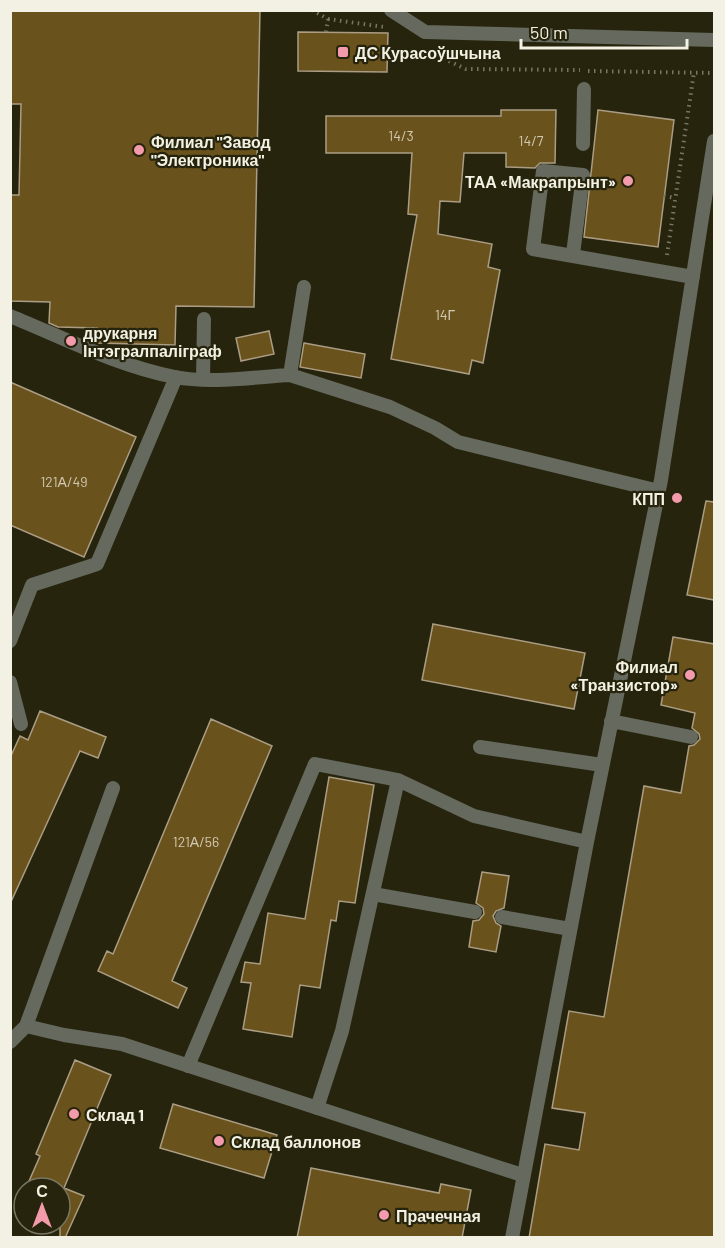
<svg xmlns="http://www.w3.org/2000/svg" width="725" height="1248" font-family="Barlow,sans-serif">
  <style>
    .building { fill: #6a521d; stroke: #aa9d84; stroke-width: 1.5 }
    .lines { fill: none; stroke-linecap: round; stroke-linejoin: round }
    .path { stroke: #797763; stroke-width: 4; stroke-dasharray: 1.5 4.5; stroke-linecap: butt }
    .service { stroke: #65695e; stroke-width: 14 }
    .poi-dot { fill: #f39aab; stroke: #26240c; stroke-width: 2 }
    .labels { text-anchor: middle; dominant-baseline: central; stroke-width: 4.5; stroke-linejoin: round; paint-order: stroke }
    .number-label { font-size: 14px; fill: #d1c9b2 }
    .poi-label { font-size: 16px; font-weight: bold; fill: #f3f1e3; stroke: #26240c; text-anchor: start }
  </style>
  <rect width="100%" height="100%" fill="#26240c"/>
  <path class="building" d="M10,10h250l-6,297 -78,-1 -1,39 -78,-2v-15l-39,-1 -9,-4 1,-21 -40,-1v-106h9l2,-91h-11z
    M298,32l90,1 -1,39 -89,-1z
    M501,110h55l-1,53h-15l-5,5 -29,-1v-14h-42l-4,49 -20,-1 -2,33 54,10 -4,23 12,3 -17,93 -11,-3 -3,14 -78,-15 26,-144 -9,-1 4,-61h-86v-37h175z
    M598,110l76,10 -16,127 -74,-10z
    M269,331l5,23 -33,7 -5,-23z
    M304,343l61,11 -4,24 -61,-11z
    M10,382l126,55 -52,120 -74,-32z
    M706,501l8,1v98l-27,-5z
    M433,624l152,29 -11,56 -152,-29z
    M673,637l41,7v594h-185l16,-94 34,6 6,-37 -33,-5 17,-97 35,6 40,-231 37,7 8,-47 5,-1 6,-6 -1,-5 -7,-6 3,-15 -34,-8z
    M40,711l66,26 -8,21 -18,-7 -70,153v-146l10,-22 8,4z
    M211,719l61,27 -100,235 15,7 -9,20 -80,-37 9,-20 6,3z
    M329,777l45,8 -19,118 -16,-2 -3,20 -5,-1 -11,68 -20,-3 -8,52 -49,-8 8,-46 -10,-1 4,-20 15,2 8,-51 37,6z
    M482,872l27,4 -5,32 -8,3 -3,5 3,7 5,3 -5,26 -27,-5 4,-26 6,-1 5,-6 -1,-6 -7,-5z
    M75,1060l36,15 -47,113 20,8 -19,42h-5v-50h-34l14,-32 -4,-2z
    M173,1104l104,31 -13,43 -104,-30z
    M311,1168l128,25 2,-9 30,6 -9,48h-165z"/>
  <g class="lines">
    <path class="path" d="M312,10l16,9 -2,13
      M328,19l56,8
      M427,51l39,18 114,1
      M588,71l126,2
      M664,196l11,2
      M667,255l27,-183"/>
    <path class="service" d="M391,10l34,22 289,8
      M583,144l1,-55
      M573,254l10,-79 -40,-4 -10,78 160,28
      M10,316c54,22 108,50 165,61 37,7 78,0 115,-2l14,-88
      M290,375l100,32 45,21 23,14 201,49
      M203,380l1,-61
      M10,641l22,-56 65,-21 79,-187
      M10,682l11,42
      M611,721l80,16
      M480,747l122,18
      M398,780l76,36 113,26
      M373,894l102,18
      M502,917l68,12
      M26,1026l87,-238
      M10,1042l16,-16 38,9 58,9 400,131
      M188,1066l127,-302 83,16 -56,251 -25,77
      M512,1238l75,-396 74,-362 53,-339"/>
  </g>
  <g class="poi-dot">
    <rect x="337" y="46" width="12" height="12" rx="3"/>
    <circle cx="139" cy="150" r="6"/>
    <circle cx="628" cy="181" r="6"/>
    <circle cx="71" cy="341" r="6"/>
    <circle cx="677" cy="498" r="6"/>
    <circle cx="690" cy="675" r="6"/>
    <circle cx="74" cy="1114" r="6"/>
    <circle cx="219" cy="1141" r="6"/>
    <circle cx="384" cy="1215" r="6"/>
  </g>
  <g class="labels">
    <g class="number-label">
      <text x="401" y="135">14/3</text>
      <text x="531" y="140">14/7</text>
      <text x="445" y="314">14Г</text>
      <text x="64" y="481">121А/49</text>
      <text x="196" y="841">121А/56</text>
    </g>
    <g class="poi-label">
      <text x="355" y="52">ДС Курасоўшчына</text>
      <text x="151" y="141">Филиал "Завод<tspan x="151" dy="18">"Электроника"</tspan></text>
      <text x="616" y="181" text-anchor="end">ТАА «Макрапрынт»</text>
      <text x="83" y="332">друкарня<tspan x="83" dy="18">Інтэгралпаліграф</tspan></text>
      <text x="665" y="498" text-anchor="end">КПП</text>
      <text x="678" y="666" text-anchor="end">Филиал<tspan x="678" dy="18">«Транзистор»</tspan></text>
      <text x="86" y="1114">Склад 1</text>
      <text x="231" y="1141">Склад баллонов</text>
      <text x="396" y="1215">Прачечная</text>
    </g>
  </g>
  <rect width="725" height="1248" fill="none" stroke="#f3f1e3" stroke-width="24"/>
  <g transform="translate(42 1206)"><circle r="28" fill="#26240c" stroke="#787662" stroke-width="1.5"/>
  <path d="M0-4.5L10 22L0 15L-10 22Z" fill="#f39aab"/>
  <text y="-9" font-size="16" font-weight="bold" text-anchor="middle" fill="#f3f1e3">С</text>
  </g>
  <path d="M521 39v9h166v-9" fill="none" stroke="#f3f1e3" stroke-width="3"/>
  <text x="530" y="39" font-size="18" fill="#f3f1e3" stroke="#26240c" stroke-width="4.5" paint-order="stroke">50 m</text>
</svg>
